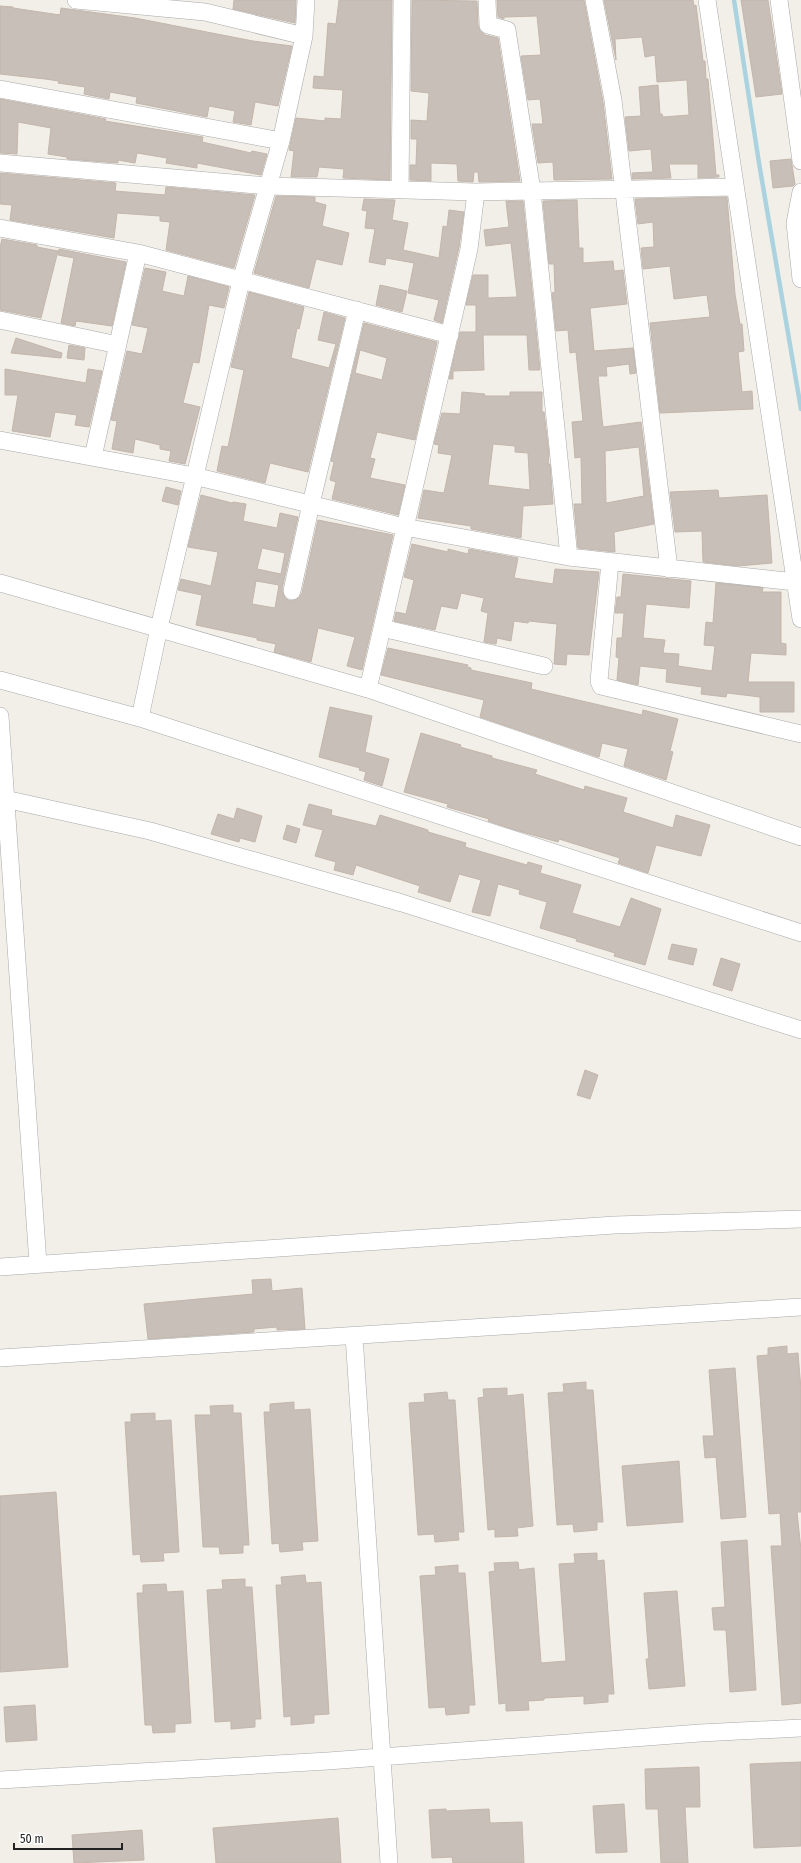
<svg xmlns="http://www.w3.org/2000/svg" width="801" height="1863" font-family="'Fira Sans Condensed',sans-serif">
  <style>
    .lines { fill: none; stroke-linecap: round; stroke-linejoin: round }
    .stream { stroke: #aad3df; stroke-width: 4.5 }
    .building { fill: #c7bfb8; stroke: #c4b6ab; fill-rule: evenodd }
    .minor-casing { stroke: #a9a9a9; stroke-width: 18 }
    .minor { stroke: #fff; stroke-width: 17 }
  </style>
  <rect width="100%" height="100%" fill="#f2efe9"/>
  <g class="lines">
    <path class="stream" d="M734,0l25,163 42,246"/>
  </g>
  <path class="building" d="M234,0h62l-1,23 -62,-14z
    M339,0h53l-2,180 -47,-2 1,-9 -25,-2 -2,10h-26l3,-26 -5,-1 7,-32 29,3v-3l16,1 2,-29 -30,-2 1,-12 10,1 4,-54 8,1z
    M412,0l65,1 1,24 2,6 5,4 13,3 22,143 -41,1 -1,-10h-4l-1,10 -15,-1 -1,-17 -26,-1v18l-21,-1v-15h6l1,-26h-6v-19l16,1 2,-28 -18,-2z
    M497,0h87l19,102 9,77 -58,1 -1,-18 -15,1 -6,-39h11l-3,-25 -12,1 -7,-44 20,-1 -4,-39 -33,1v2l-6,-2z
    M604,0h89l1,6 2,-1 7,56h2l1,18h2l8,96h3v2l-21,1v-14h-29l2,14 -39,1v-6l21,-1 -2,-23 -22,2 -4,-34 16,-1 -2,-29 19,-2 2,29h2l1,3 26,-2 -2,-35 -30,2 -2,-27 -10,2 -3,-20 -27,2 1,21z
    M741,0h27l14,94 -26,3z
    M0,6l13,1v1l47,7 1,-7 74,10 118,23 39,5 -14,60 -23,-4 -4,23 -18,-3 2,-11 -26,-5 -2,11 -71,-14 1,-6 -27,-5 -1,7 -25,-5 1,-7 -27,-4 1,-2 -14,-2 -45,-5z
    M0,99l106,20 -1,2 98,16 -1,5 49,11 1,-2 15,3 -6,21 -64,-12v5l-31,-5 1,-5 -30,-5 -2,10 -17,-3v3l-51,-4v-2l-19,-3 3,-26 -33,-6 -1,32 -17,-1z
    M791,159l4,25 -2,2 -20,2 -3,-27z
    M0,173l116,10 -1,8 50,4 1,-8 89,8 -21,73 -68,-18 4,-28 -10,-1v-5l-43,-3 -3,25 -104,-18 2,-15 -12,-1z
    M276,196l39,1v5l11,3 -4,21 27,7 -7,32 -26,-6 -7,29 -55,-15z
    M727,197l8,97 5,30h2l2,27 -6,1 4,40 10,-1 1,18 -93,4 -10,-90 60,-6 -3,-22 -33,4 -4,-33 -27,3 -2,-21 13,-1 -1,-25 -15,2 -3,-25z
    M364,199l31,1 -3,20 16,3 -5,27 36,8 4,-32 4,1 2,-17 15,2 -5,35 -17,76 -8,-3 5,-20 -31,-7 6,-30 -28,-5 -1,7 -16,-3 6,-33 -10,-1 2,-17 -5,-1z
    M577,200l2,48h4v15l30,-2 1,10 9,-1 4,34 -37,4 4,43 39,-3 3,25 -6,1 -1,-10 -23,3 1,9h-9l4,43 1,8 38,-5 13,102 -40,8 1,20 -37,-4 -4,-44h8l-1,-47 -6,1 -3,-36 11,-1 -7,-69 -6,1 -2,-23 -12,1 -4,-38 3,-1 -1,-28h-5l-6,-63zM639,447l5,49 -38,7 -1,-52z
    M506,201h17l17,169h-11l-2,-35h-44l1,35 -31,1v8h-4l11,-47h16v-27h-10l7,-30h15v23l29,-1 -6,-54 -25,3 -2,-16 25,-3z
    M2,239l35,6v2l21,4 -17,67 -41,-8v-63z
    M59,249l67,13 -14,64 -36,-5 -1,5 -14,-3 13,-65 -16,-3z
    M145,268l21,4 -4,19 22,5 4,-20 41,11 -5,21 -15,-3 -10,58 -6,-1 -10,41 17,4 -15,57 -16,-3 2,-10 -11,-2v-4l-25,-6 -2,14 -21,-4 5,-28 -6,-1 16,-69 15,3 6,-26 -16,-3z
    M380,285l27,6 -5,21 -26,-7z
    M249,292l55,15 -5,22 -2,-1 -6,30 38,10 7,-24 -18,-4 6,-28 21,6 -37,154 -38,-9 -5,20 -48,-12 5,-25 6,1 16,-77 -13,-3z
    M364,323l73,19 -22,98 -38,-8 -7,26 5,1 -5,19 35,7 -7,30 -66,-16 4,-17 -6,-2 4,-18 -3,-1zM360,350l27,8 -5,22 -27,-7z
    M16,338l46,15 -1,5 -50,-5z
    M69,345l16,3 -1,12 -17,-2z
    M5,369l81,14 2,-14 14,2 -13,56 -14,-2 2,-10 -22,-3 -5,25 -38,-6 6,-36h-13z
    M462,392l23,2 -1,2h26v-4h32v20h2l5,42 -1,10h2l3,40 -30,2 -2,32 -50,-9v-3l-53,-8 6,-28 20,3 8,-38 -14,-2 1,-8 -5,-1 8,-31 18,1zM493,444l22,2v6l13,1 2,37 -42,-5z
    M166,487l15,4 -3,14 -16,-4z
    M718,490l1,8 48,-3 5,68 -34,3 -35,-4 -1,-31 -27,1 -5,-40z
    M201,495l31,8 1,-1 13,2 -3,17 34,7 3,-15 18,4 -16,72 3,9 5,3 9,-3 3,-5 16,-73 75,15 -31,135 -15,-4 8,-29 -37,-9 -7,34 -37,-10 2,-8 -19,-4v-2l-61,-13 6,-30 -24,-5 3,-11 30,7 7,-34 -30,-5zM262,548l23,5 -4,21 -24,-5zM256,581l23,4 -4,23 -23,-4z
    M412,544l36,8v-3l20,5 1,-5 49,9 -4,20 39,6 2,-15 44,3 -10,83 -22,-1 -1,11 -12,-1 3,-40 -28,-3 -1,2 -14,-2 -3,20 -14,-3 -1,6 -12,-2 4,-29 -7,-2 3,-13 -23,-5 -4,16 -16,-3 -6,24 -41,-9 2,-9 10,2 8,-34 -10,-3z
    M623,574l68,7 -2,27 -43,-4 -3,34 22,2 -2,13 16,1 -1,12 34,5 3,-25 -11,-1 2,-23 7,1 3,-40 47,5 -1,4h19v51l5,1v11l-35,-2 -3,29h46v30h-34v-15l-33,-4 -1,4 -25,-3 1,-7 -36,-5 1,-13 -27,-3 -2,19 -21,-5 2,-22 -3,-1 1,-19h5l2,-25h-9l2,-16h4z
    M388,648l80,17 -1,2 4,1v2l61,13 -1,6 111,26 1,-5 35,9 -8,32 3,1 -7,28 -42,-14 4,-17 -26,-6 -3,14h-1l-118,-40 4,-17 -103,-25z
    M330,707l42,9 -7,36 24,7 -7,27 -18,-6 2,-8 -7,-2 1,-2 -41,-11z
    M421,733l40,12 -1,2 32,9v2l45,12 -2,4 49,16 1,-4 42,12 -4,14 50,16 3,-13 34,10 -9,31 -45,-11 -8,28 -30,-10 2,-5 -61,-19 -1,3 -43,-12 -27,-9 1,-2 -42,-12 1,-3 -44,-12z
    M309,804l23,6 -1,5 45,11 4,-11 48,15v2l38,11 -1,4 62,18 1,-3 14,4 -2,7 41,12 -9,28 48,14 11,-29 30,11 -16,56 -31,-9 1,-3 -39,-12 1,-2 -37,-11 7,-26 -28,-8 1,-4 -22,-6 -8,32 -18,-4 9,-32 -22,-6 -9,28 -32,-10 2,-6 -64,-21 -3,10 -19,-5 2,-8 -21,-6 8,-26 -20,-5z
    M237,808l25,8 -7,26 -15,-4 -1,4 -28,-8 7,-20 16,5z
    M287,825l13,4 -4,14 -13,-4z
    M672,944l25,5 -4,16 -25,-6z
    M721,958l19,6 -8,27 -19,-6z
    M585,1070l13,5 -8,24 -13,-4z
    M271,1279l1,12 30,-3 3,41 -28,1v-3l-23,2v3l-106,7 -4,-35 109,-10 -1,-14z
    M787,1346v8l11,-1 3,36v123h-4l4,38v153l-19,2 -11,-159h11l-2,-33 -11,1 -12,-158 11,-1v-7z
    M735,1368l11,149 -25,2 -5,-62 -11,1 -2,-22h11l-5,-66z
    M586,1382v8h7l10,132h-6v8l-23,2 -1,-8 -16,1 -9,-132 16,-1 -1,-8z
    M507,1388v8l16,-2 10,132 -16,2 1,8 -23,1v-8l-7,1 -10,-132 6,-1 -1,-8z
    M447,1392l1,8h7l9,132h-6l1,8 -24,2 -1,-8 -16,1 -9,-132 16,-1 -1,-8z
    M294,1402v8l16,-1 8,132 -16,1 1,8 -23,2 -1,-9 -7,1 -8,-132h6v-8z
    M233,1405v8h8l8,132h-6v8l-23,1 -1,-7h-16l-8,-132h16l-1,-9z
    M155,1413v8l16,-1 8,132 -16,1 1,8 -23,1 -1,-8 -7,1 -8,-133h6v-8z
    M679,1461l4,61 -56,4 -5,-60z
    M56,1492l12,175 -68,5v-176z
    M747,1540l9,150 -26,2 -4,-62h-12l-2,-22 13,-1 -4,-65z
    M597,1553v8l7,-1 10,134h-6v8l-24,2v-8l-40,2v2l-16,1 1,9 -23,1v-8l-7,1 -10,-132 6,-1 -1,-8 24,-1 1,8 15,-2 7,95 25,-2 -7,-97 16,-1 -1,-9z
    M458,1565v8h7l10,132h-6v8l-23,2 -1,-8 -16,1 -9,-132 16,-1 -1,-8z
    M305,1575l1,8 15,-1 8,132 -15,1v8l-23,2v-9l-7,1 -8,-132h6l-1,-8z
    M245,1579v8h7l9,132h-6v8l-24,2v-8l-16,1 -8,-132 16,-1 -1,-9z
    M166,1584l1,8 16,-1 8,132 -16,1v8l-22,1 -1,-8h-7l-8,-132h6v-8z
    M677,1591l8,95 -36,3 -3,-30h3l-5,-66z
    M35,1705l2,35 -31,2 -2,-35z
    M801,1762v84l-47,2 -4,-84z
    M699,1767l1,40h-15l3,56h-27l-3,-54h-12l-1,-40z
    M624,1804l3,48 -31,1 -3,-47z
    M446,1809v2l43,-2 1,14 32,-1 2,41h-71l-1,-6 -20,1 -3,-48z
    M338,1818l3,45h-125l-3,-35z
    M142,1830l2,30 -70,3 -2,-28z"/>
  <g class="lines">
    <defs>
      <path id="minor" d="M76,0l129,12 99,24
        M487,0l1,25 19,5 25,161 37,366
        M594,0l19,100 56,469
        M707,0l94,619
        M779,0l22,161
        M0,89l281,52
        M0,163l268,23 208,6 259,-5
        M400,190l2,-190
        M801,192l-6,31 6,56
        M0,228l138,25 312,82
        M0,320l118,25
        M0,440l194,36 210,51 165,30 226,25
        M93,457l45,-204
        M610,562l-11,119 2,5 200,48
        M0,583l368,106 433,148
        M292,591l19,-87 46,-194
        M382,628l162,38
        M0,680l140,38 661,215
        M368,689l101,-440 7,-57
        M0,716l38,548
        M140,718l19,-90 82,-347 40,-140 23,-105 2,-36
        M5,799l145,32 252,72 399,127
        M0,1267l615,-42 186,-6
        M354,1336l35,527
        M0,1358l801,-51
        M0,1780l328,-19 372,-28 101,-5"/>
    </defs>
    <use href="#minor" class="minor-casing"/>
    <use href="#minor" class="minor"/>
  </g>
  <path d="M14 1843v6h108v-6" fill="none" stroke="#222222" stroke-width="2"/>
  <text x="20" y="1843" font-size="12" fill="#222222" stroke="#ffffff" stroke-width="3" paint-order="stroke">50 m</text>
</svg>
